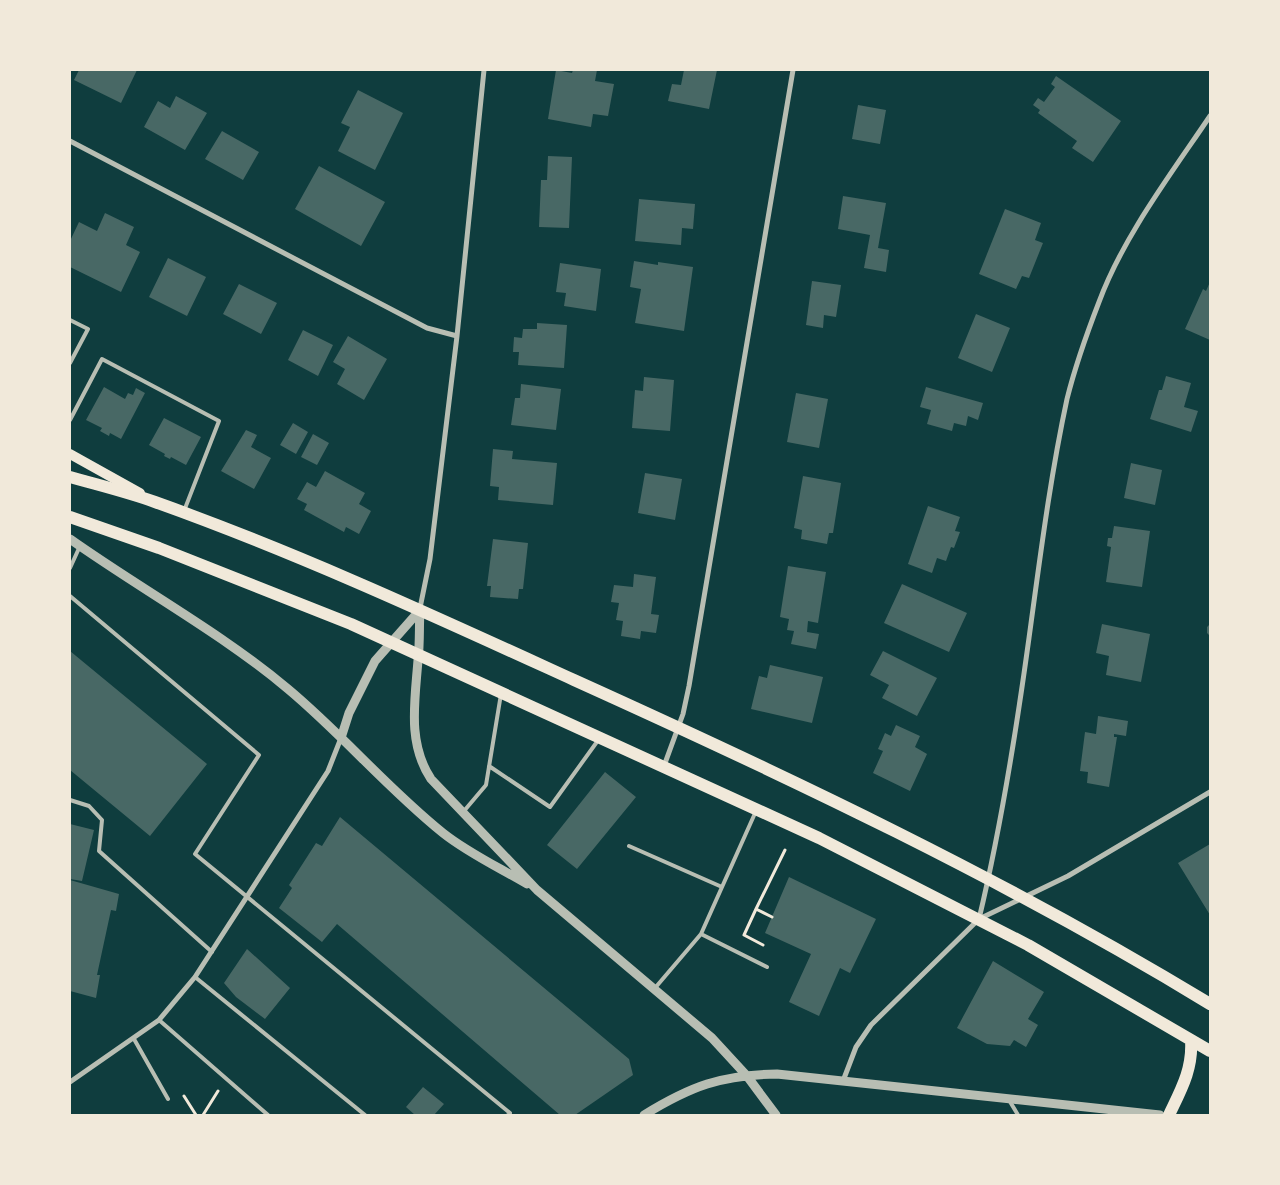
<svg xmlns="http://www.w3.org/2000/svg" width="1280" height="1185" font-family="Inter,sans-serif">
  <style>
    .building { fill: #486865 }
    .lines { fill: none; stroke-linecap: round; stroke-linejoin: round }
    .path { stroke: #f1e9da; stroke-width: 3 }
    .service { stroke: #b8beb3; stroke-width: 4 }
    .minor { stroke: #b8beb3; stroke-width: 5 }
    .tertiary { stroke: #b8beb3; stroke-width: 9 }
    .secondary { stroke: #f1e9da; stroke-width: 10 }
    .primary { stroke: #f1e9da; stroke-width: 12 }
  </style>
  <rect width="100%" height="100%" fill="#0f3d3e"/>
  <path class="building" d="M79,70h58l-16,33 -47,-23z
    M556,70l16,3 1,-3h24l-2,11 19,3 -6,32 -15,-2 -2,13 -43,-8z
    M684,70h33l-8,39 -41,-8 4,-17 9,1z
    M1056,76l65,45 -28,41 -21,-14 5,-7 -39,-28 2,-3 -7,-5 5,-7 6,4 11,-15 -4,-3z
    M358,90l45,23 -28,57 -37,-19 12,-24 -9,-4z
    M176,96l31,17 -22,37 -41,-23 14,-26 12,7z
    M858,105l28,5 -6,34 -28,-5z
    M222,131l37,21 -16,28 -38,-21z
    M548,156l24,1 -3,71 -30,-1 2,-47h6z
    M319,166l66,36 -24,44 -66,-37z
    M843,196l43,7 -8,45 11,2 -3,22 -22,-4 6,-33 -32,-6z
    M639,199l56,5 -2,25 -11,-1 -1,17 -46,-4z
    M1005,209l36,14 -6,17 8,3 -14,35 -7,-2 -6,13 -37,-15z
    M105,213l29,14 -8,18 14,7 -19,40 -51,-25v-26l9,-19 18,9z
    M168,258l38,19 -19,39 -38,-19z
    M634,261l24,4v-3l35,5 -9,64 -49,-8 6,-34 -11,-2z
    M560,263l41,6 -5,42 -32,-5 2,-13 -10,-1z
    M812,281l29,4 -5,32 -12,-2 -1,13 -17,-3z
    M1210,282v58l-25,-11 18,-40 3,2z
    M239,284l38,19 -16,31 -38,-20z
    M976,314l34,14 -18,44 -34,-14z
    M537,323l30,2 -3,43 -46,-3 1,-13h-6l1,-15 8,1 1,-9h14z
    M303,330l30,15 -15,31 -30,-16z
    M348,336l39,23 -23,41 -27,-16 8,-15 -12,-7z
    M1166,376l25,7 -7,24 14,4 -7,21 -41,-13 9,-29h3z
    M644,377l30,3 -4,51 -38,-3 3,-38 8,1z
    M521,384l40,5 -5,41 -45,-5 4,-27h5z
    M104,387l21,12 3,-6 5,2 3,-7 9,5 -24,46 -11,-6 -1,3 -9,-5 2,-3 -16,-8z
    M926,387l57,16 -5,17 -10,-4 -2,10 -12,-3 -2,8 -25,-7 4,-14 -11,-3z
    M796,393l32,6 -9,49 -32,-6z
    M164,418l37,19 -15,28 -15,-8 -1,2 -6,-3 1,-2 -16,-9z
    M293,423l15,9 -12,22 -16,-9z
    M246,430l11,5 -6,12 20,11 -17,31 -33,-18z
    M313,434l16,9 -12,22 -16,-8z
    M493,449l20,2 -1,8 45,4 -4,42 -55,-5 1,-13 -9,-1z
    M1131,463l31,7 -7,35 -31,-7z
    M325,471l40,22 -6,11 12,7 -12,23 -13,-7 -2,5 -40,-22 3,-6 -10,-5 10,-17 9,5z
    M645,473l37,6 -7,41 -37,-7z
    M803,476l38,7 -8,50h-4l-2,11 -26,-5 1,-9 -8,-2z
    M928,506l32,11 -5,14 5,1 -6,16 -3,-1 -5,14 -9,-3 -5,15 -24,-9z
    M1114,526l36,5 -8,56 -36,-5 5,-35 -4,-1 1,-8h4z
    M493,539l35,4 -5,46h-4l-1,10 -28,-2 1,-11h-4z
    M788,566l38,6 -8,51 -10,-2 -1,11 12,2 -3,15 -25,-5 3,-13 -7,-1 2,-11 -9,-2z
    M634,574l22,3 -5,37 8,1 -3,18 -15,-2 -1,8 -19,-3 2,-15 -7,-1 3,-17 -8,-1 3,-17 19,2z
    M902,584l65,29 -18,39 -65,-29z
    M1102,624l48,10 -9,48 -35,-7 3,-19 -13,-3z
    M1210,624v12l-3,-3v-6z
    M70,651l137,113 -57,72 -80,-66z
    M883,651l54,27 -20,38 -35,-18 7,-13 -19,-10z
    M770,665l53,12 -11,46 -61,-14 8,-33 8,2z
    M1098,716l30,5 -2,15 -12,-2v3h3l-8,50 -22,-4 1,-11 -8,-1 5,-39 11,2z
    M896,725l24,11 -5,11 12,7 -17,37 -37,-18 10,-22 -5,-2 7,-16 6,3z
    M605,772l31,25 -59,72 -30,-24z
    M340,817l289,242 4,16 -58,40h-15l-223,-191 -15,18 -43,-34 13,-20 -3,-3 27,-42 6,3z
    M70,824l24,6 -12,51 -12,-2z
    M1210,844v71l-32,-52z
    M789,877l87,42 -26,54 -10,-5 -21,48 -30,-14 22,-48 -46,-21z
    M70,880l49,14 -3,17 -5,-1 -14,65h3l-4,23 -26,-7z
    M247,949l43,39 -25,31 -29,-22 -12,-14z
    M993,961l51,31 -16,27 10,6 -12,22 -12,-7 -4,6 -23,-2 -30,-16z
    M423,1087l21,17 -10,11h-19l-9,-8z"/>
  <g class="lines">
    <path class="path" d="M756,909l-12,26 19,10
      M772,917l-16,-8 29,-59
      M184,1096l12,19
      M203,1115l15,-24"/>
    <path class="service" d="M70,320l18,9 -18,34
      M70,420l32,-61 117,62 -35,90
      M70,568l10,-22
      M70,596l189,159 -64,99 315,259 -2,2
      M489,766l61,41 49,-68
      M70,800l19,6 13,14 -3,31 113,101
      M464,811l22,-26 15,-91
      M629,846l93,41
      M701,934l66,33
      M195,977l170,138
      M655,988l46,-54 55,-123
      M159,1020l109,95
      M134,1039l34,60
      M1009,1100l9,15"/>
    <path class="minor" d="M70,141l357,187 30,8
      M420,608l10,-49 27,-223 27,-266
      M664,766l19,-52 6,-28 104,-616
      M979,919c22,-92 37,-186 50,-281 11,-80 21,-160 38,-239 8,-32 20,-66 32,-97 24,-65 72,-128 111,-186
      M843,1081l13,-34 15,-22 108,-106 89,-43 142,-84
      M70,1082l89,-62 36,-43 133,-206 13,-33"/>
    <path class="tertiary" d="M70,539c72,51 150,93 218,150 54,45 100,100 155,144 25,20 57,35 84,51
      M420,610c-1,16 0,33 -2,50 -3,41 -11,83 13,119l106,111 175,148 35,38 29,39
      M341,738l8,-25 26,-52 45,-51
      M644,1115c47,-29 77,-40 133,-41l383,41"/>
    <path class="secondary" d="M70,454l70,39"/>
    <path class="primary" d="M70,477c28,8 57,15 85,25 143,51 281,115 419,178 217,98 432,200 636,324
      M70,517l89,31 192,76 468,214 209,107 182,106
      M1169,1115c12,-25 24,-46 22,-75"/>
  </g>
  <rect width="1280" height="1185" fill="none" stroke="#f1e9da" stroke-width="142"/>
</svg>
